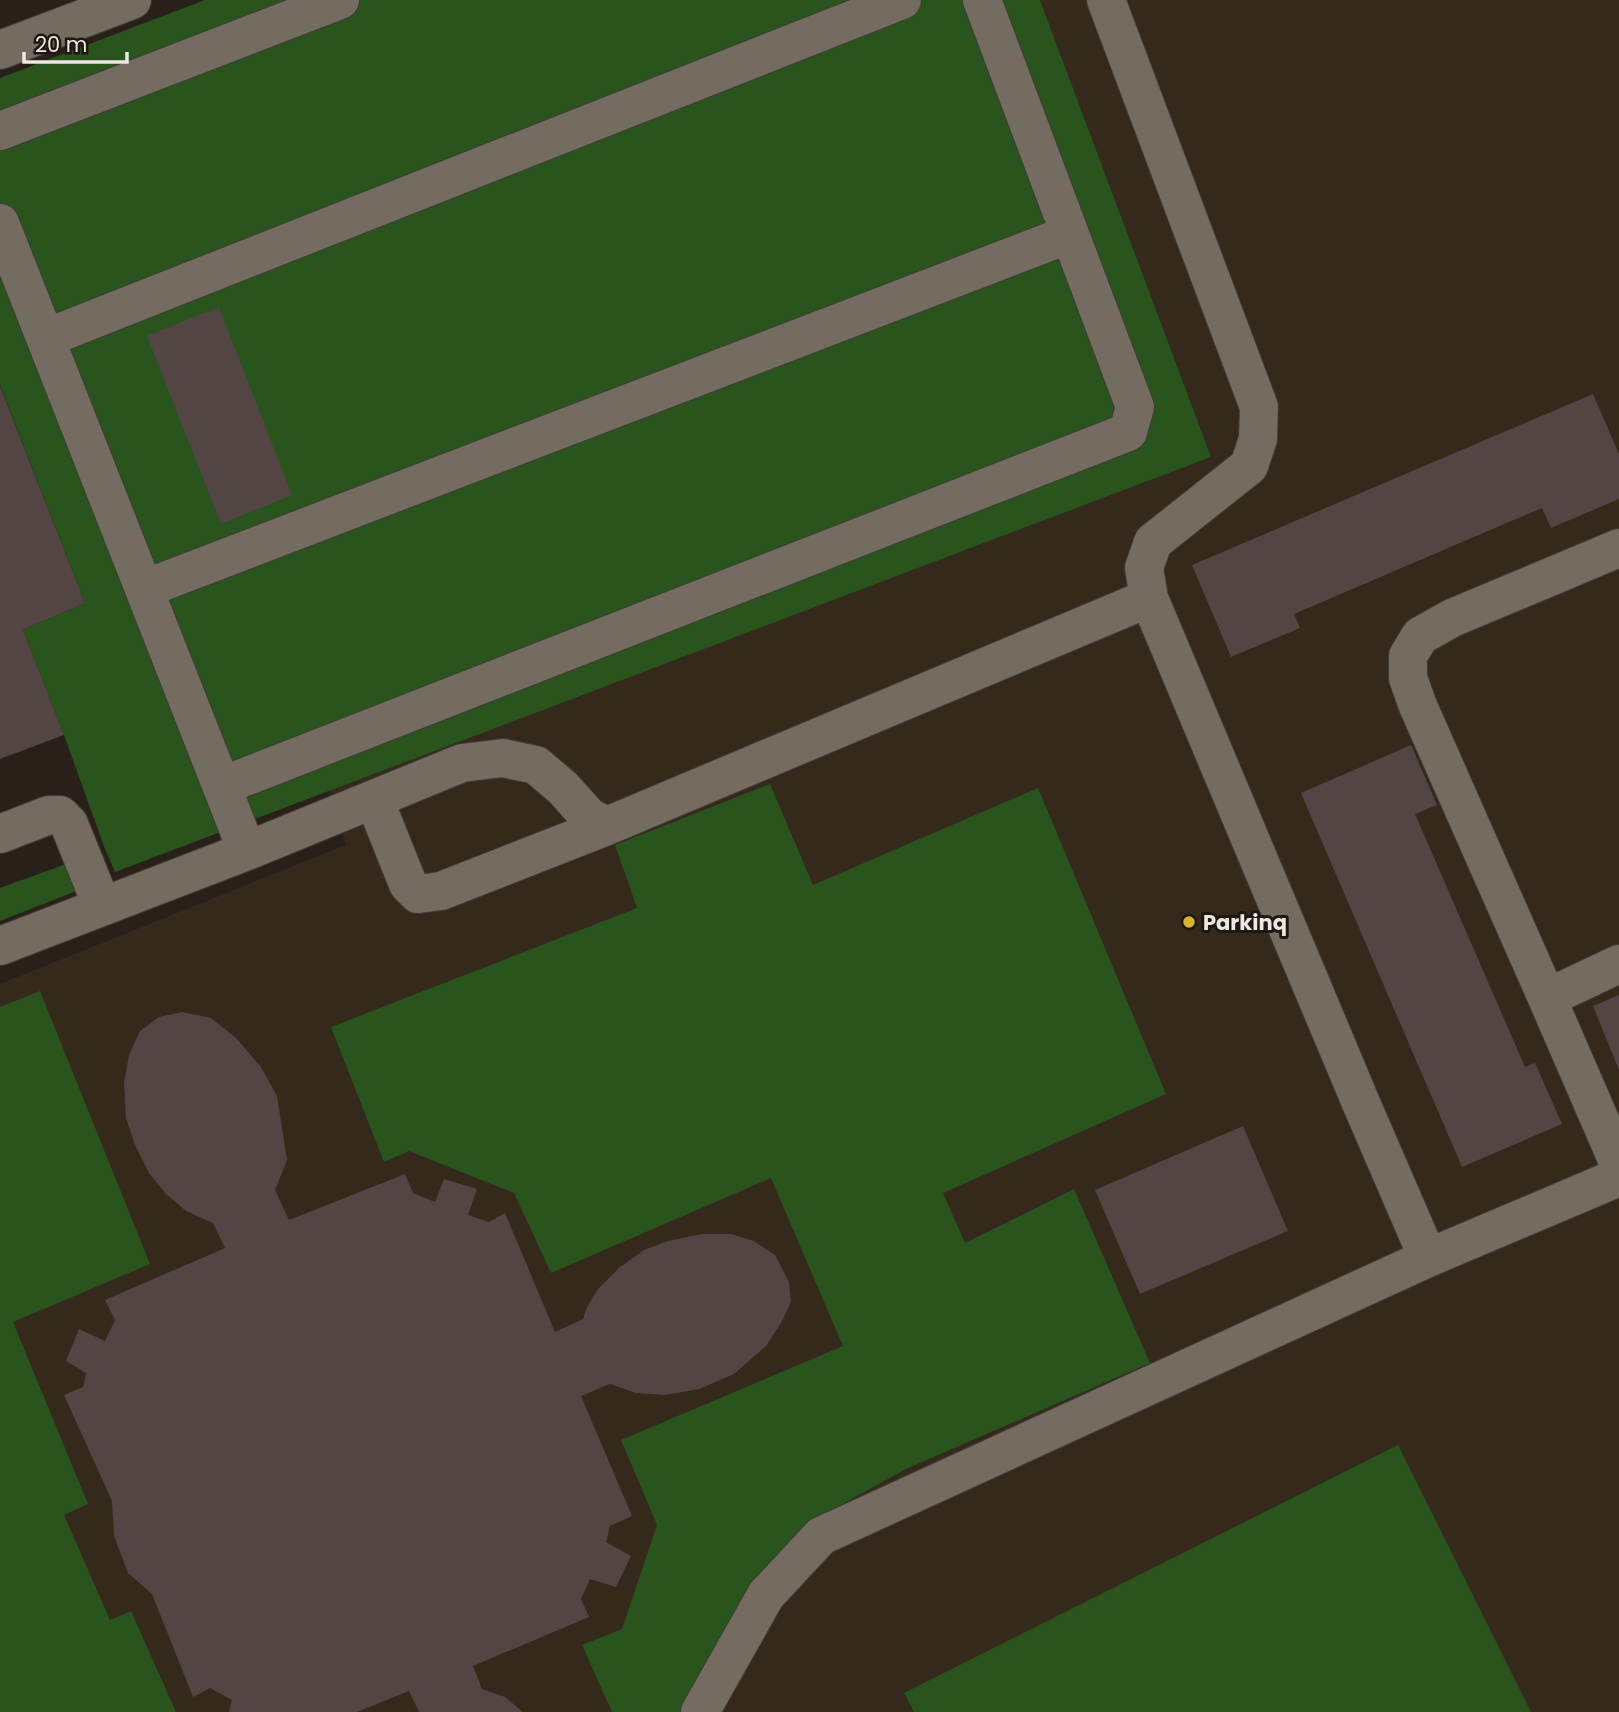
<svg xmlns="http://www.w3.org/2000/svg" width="1619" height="1712" font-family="Poppins,sans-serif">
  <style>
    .built { fill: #35291c }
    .green { fill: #29541d }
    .building { fill: #524544 }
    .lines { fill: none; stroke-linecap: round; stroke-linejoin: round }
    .minor-casing { stroke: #423c36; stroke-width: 40 }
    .minor { stroke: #746b61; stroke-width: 38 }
    .poi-dot { fill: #dab333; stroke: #1f1810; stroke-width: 2.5 }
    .labels { text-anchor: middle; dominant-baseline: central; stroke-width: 6; stroke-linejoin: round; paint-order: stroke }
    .poi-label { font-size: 21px; font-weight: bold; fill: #eee8e3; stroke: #1f1810; text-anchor: start }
  </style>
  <rect width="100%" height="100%" fill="#292119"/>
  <path class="built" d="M1040,0h579v1712h-1619v-728l346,-139 -17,-55 881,-333z"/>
  <path class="green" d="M205,0h835l171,457 -1096,415 -10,-23 -41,-114 -41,-105 62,-27 -85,-218v-307z
    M770,784l43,101 225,-97 128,306 -223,99 22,50 109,-54 76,174 -242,105 -86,47 -138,197h-72l-30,-67 40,-16 35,-104 -36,-85 222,-94 -72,-168 -220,95 -37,-80 -105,-42 -25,11 -53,-135 306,-119 -22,-63z
    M69,863l10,27 -79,31v-33z
    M40,991l110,273 -137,58 75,182 -24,11 46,105 21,-9 45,101h-176v-705z
    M1398,1445l133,267h-617l-10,-19z"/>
  <path class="building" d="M219,307l73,188 -71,29 -74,-188z
    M0,386l85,217 -62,27 41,105 -64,24z
    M1593,394l26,60v45l-68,29 -9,-20 -248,106 6,14 -69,29 -39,-92z
    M1411,745l26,60 -22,9 110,253 10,-4 27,61 -100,43 -161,-374z
    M1619,995v75l-26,-64z
    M182,1012l29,6 25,20 25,29 16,29 10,64 -12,30 14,30 116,-46 8,19 22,9 9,-23 33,10 -9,26 21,7 16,-9 50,119 28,-13 4,-12 11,-18 21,-21 25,-18 24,-9 34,-7h29l23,7 21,14 14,27 2,20 -10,21 -15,23 -32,28 -35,15 -34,6 -29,-2 -26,-9 -29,12 51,120 -22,10 -4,16 25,14 -15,31 -26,-8 -9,20 8,18 -116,49 9,23 23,8 18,15h-104l-10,-21 -52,21h-128l3,-12 -22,-12 -17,9 -41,-103 -24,-21 -14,-37 -2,-35 -48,-106 19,-8 3,-14 -20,-12 13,-32 26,12 10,-21 -10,-20 120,-52 -12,-25 -27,-12 -20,-17 -17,-21 -14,-28 -9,-27 -2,-35 5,-28 11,-24 19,-14z
    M1243,1126l45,105 -148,63 -45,-104z"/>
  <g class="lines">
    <defs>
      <path id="minor" d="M1106,0l153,407 -1,32 -9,27 -96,76 -9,26 5,30 212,505 67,155
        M0,50l132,-50
        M0,131l340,-131
        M0,223l247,628
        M46,338l856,-338
        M1619,548l-167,70 -32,18 -12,20v22l10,28 129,292 72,-34
        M144,589l926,-355
        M222,786l906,-354 7,-25 -153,-407
        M374,799l34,85 10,10 23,-3 166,-65
        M0,834l49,-19h11l9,9 33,82
        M0,946l247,-95 215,-88 41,-5 33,7 27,23 26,29 18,9 542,-228
        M1547,998l72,166
        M700,1712l66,-117 55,-59 607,-278 191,-81"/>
    </defs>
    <use href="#minor" class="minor-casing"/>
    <use href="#minor" class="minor"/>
  </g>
  <circle class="poi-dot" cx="1189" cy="922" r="7"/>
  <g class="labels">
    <g class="poi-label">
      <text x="1203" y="922">Parkinq</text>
    </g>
  </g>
  <path d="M24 52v10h103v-10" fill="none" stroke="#eee8e3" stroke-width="3.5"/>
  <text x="35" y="52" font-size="21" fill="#eee8e3" stroke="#1f1810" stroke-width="5" paint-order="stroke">20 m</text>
</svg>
